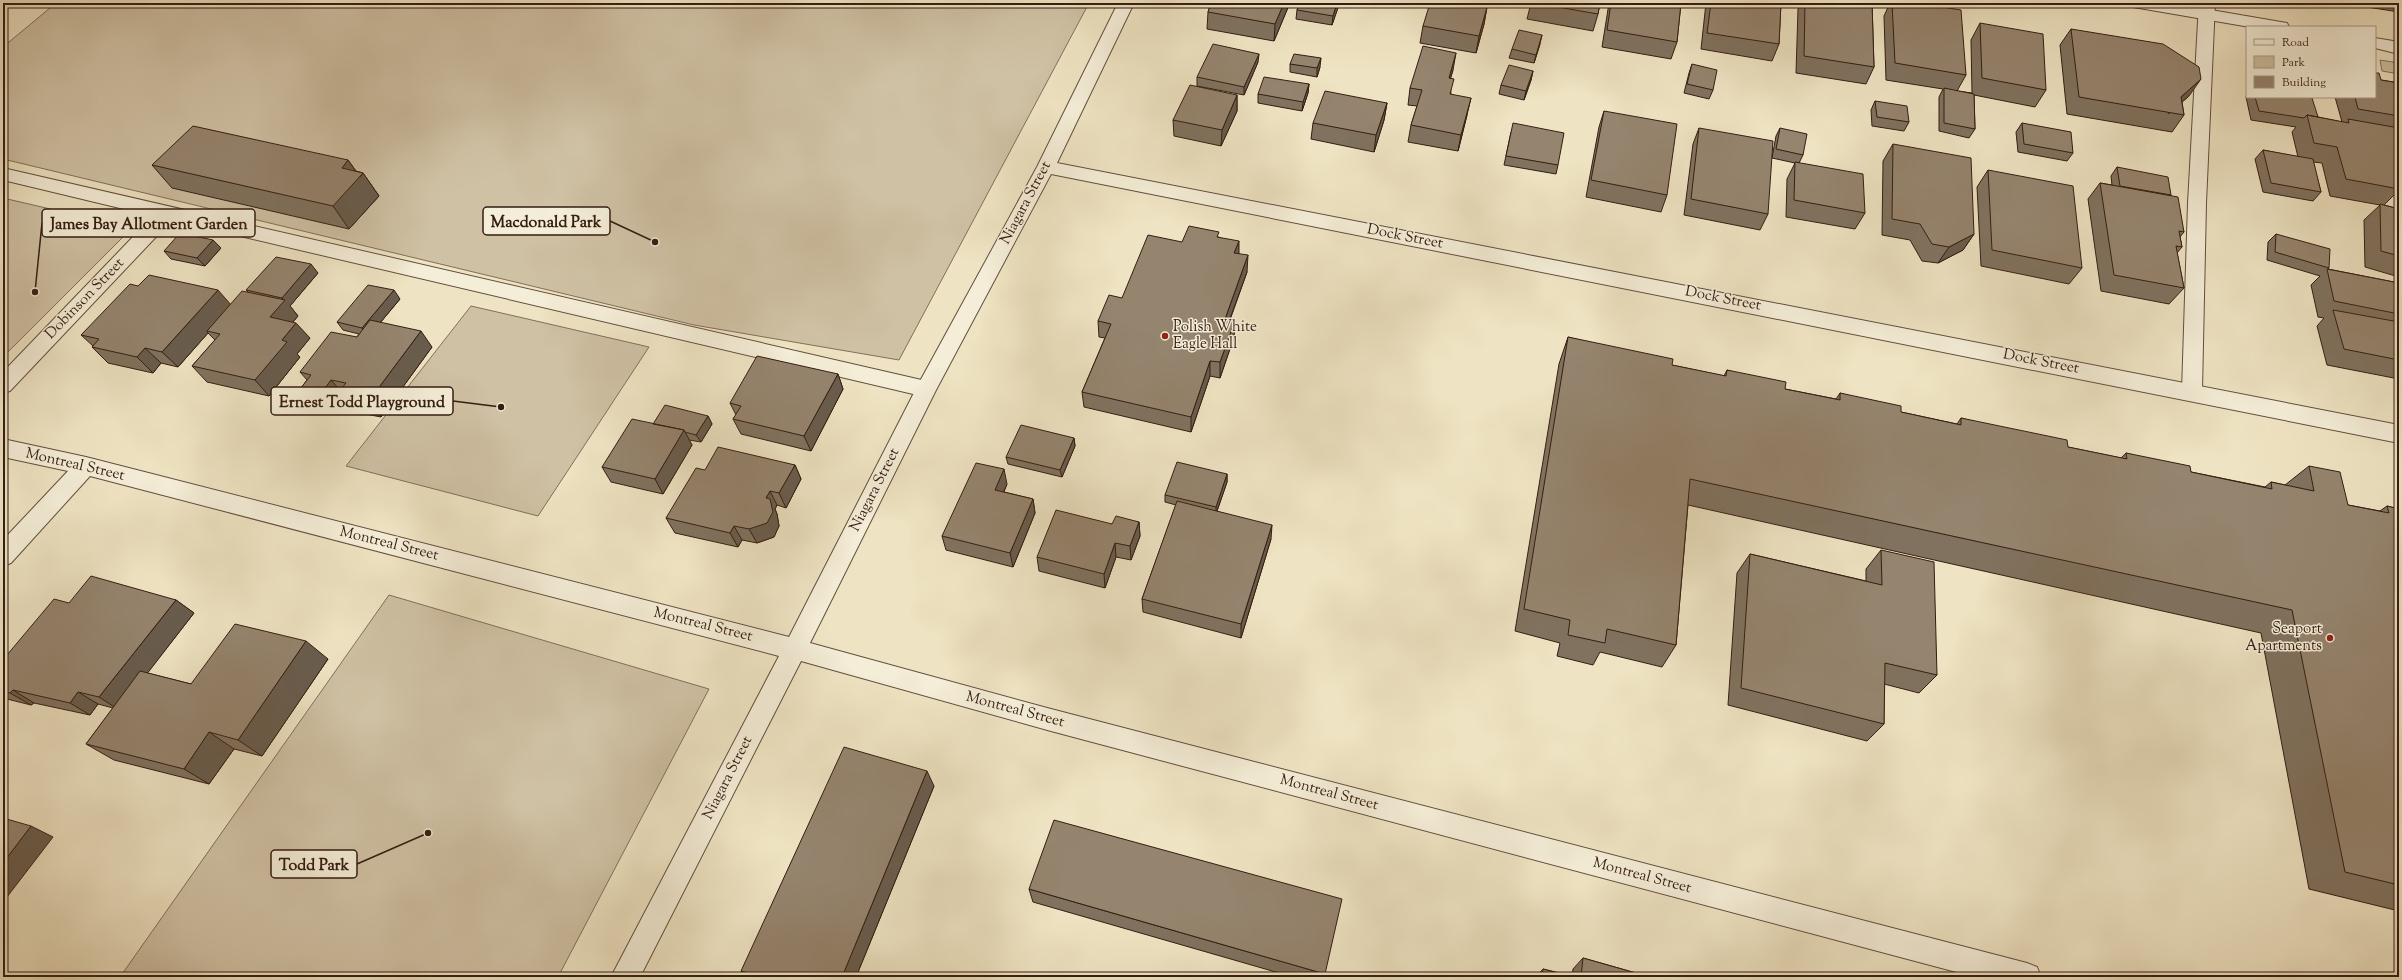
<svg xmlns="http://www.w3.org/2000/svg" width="2402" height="980" font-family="'Sorts Mill Goudy',serif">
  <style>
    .green { fill: #cfc1a4; stroke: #826f5b }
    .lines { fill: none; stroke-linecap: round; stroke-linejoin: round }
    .lane-casing { stroke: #634e3e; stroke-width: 2 }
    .street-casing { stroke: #634e3e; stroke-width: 2 }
    .lane { fill: #f4edd7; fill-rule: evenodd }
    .street { fill: #f4edd7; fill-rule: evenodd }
    .wall { fill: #80725f; stroke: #351d12 }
    .shaded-wall { fill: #685c4d; stroke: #351d12 }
    .building { fill: #95846e; stroke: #351d12 }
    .poi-dot { fill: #8f2418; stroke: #f4edd7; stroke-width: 1.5 }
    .labels { text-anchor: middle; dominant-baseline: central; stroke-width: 3; stroke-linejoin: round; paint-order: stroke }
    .street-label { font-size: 15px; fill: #351d12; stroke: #f4edd7 }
    .poi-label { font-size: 15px; fill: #351d12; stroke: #f4edd7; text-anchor: start }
    .leader { fill: none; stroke: #351d12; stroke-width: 1.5 }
    .callout-dot { fill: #351d12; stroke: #f4edd7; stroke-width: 1.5 }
    .callout { fill: #f4edd7; stroke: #351d12; stroke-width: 1.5 }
    .callout-label { font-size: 16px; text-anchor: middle; font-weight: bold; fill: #351d12 }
  </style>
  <rect width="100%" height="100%" fill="#eee3c2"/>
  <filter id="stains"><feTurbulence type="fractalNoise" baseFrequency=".005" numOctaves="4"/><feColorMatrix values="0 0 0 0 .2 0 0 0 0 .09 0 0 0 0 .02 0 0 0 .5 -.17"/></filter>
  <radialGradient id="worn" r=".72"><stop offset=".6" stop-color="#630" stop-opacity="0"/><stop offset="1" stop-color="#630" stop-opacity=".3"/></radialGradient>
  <path class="green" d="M56,3h1033l-190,357 -205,-35 -691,-166v-112z
    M2380,60l19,3v11l-17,-3z
    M3,198l129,30 -129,129z
    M471,306l178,41 -111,169 -192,-50z
    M389,595l320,94 -151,288h-438z"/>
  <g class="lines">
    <defs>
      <path id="lane" d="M2199,3h16l-9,200 -4,188 -3,6 -7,2 -7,-2 -3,-6 6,-188z
        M3,168l923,213 7,2 3,6 -3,6 -7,2 -754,-177 -162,171 -7,2v-21l150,-156 -150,-36z"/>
      <path id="street" d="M1118,3h16l-77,160 1342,262v18l-1348,-269 -115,216 -126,253 241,66 976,254 10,4 4,10h-66l-924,-246 -250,-70 -161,316h-29l168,-321 -689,-180 -79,87 -8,3v-26l65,-69 -65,-14v-18l83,18 703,180 130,-254 118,-216z
        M2131,3h39l111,19 6,1 2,4h-39l-111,-19 -6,-1z
        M2375,38l24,4v12l-24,-6z"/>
    </defs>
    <use href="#lane" class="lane-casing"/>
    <use href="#street" class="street-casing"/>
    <use href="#lane" class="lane"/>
    <use href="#street" class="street"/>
  </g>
  <path class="wall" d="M1211,3h78v2l-15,36 -67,-12 1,-17z
    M1300,3h44l-1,4 -5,-1 -6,19 -36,-6 1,-9z
    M1531,3h69l-2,11 -5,17 -66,-12z
    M1609,3h72l-4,39 -6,17 -69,-12z
    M1706,3h75l-2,41 -7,17 -71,-12z
    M1801,3h71l2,64 -8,17 -70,-11 2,-64z
    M1890,3h28l48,72 -9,16 15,2 -1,-53 9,-17 66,67 -11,17 -61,-12 1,34 -6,9 -30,-7v-34l4,-8 -57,-9 -2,-64z
    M2341,3h58v9z
    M1487,7l-3,17 -8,29 -56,-10 3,-17z
    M2071,29l118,67 -7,6 2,13 -12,17 -105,-18 -7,-69z
    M1540,44l-6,19 -25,-5 3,-9z
    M1258,62l-14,33 -47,-9v-9z
    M1290,64l30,3 -3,10 -27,-5z
    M1692,64l21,26 -4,9 -25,-6 5,-20z
    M1453,70l-3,9 1,16 16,20 -9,36 -50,-9 3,-17 6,-19 -9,-1 2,-17z
    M1533,71l-2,9 -7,20 -25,-6 2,-9z
    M2381,80l18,3v113l-5,-1 -10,10 15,4v68l-34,-10 -1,-47 16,-15 -50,-9 -8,-33 -9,-1 8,30 -8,9 -50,-9 -8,-33 8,-9 35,7 -6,-25 4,-5 -45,-7 -5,-23 1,-2v2h60l11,20 24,5 -7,-25h40z
    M1309,84l-1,9 -6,18 -44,-8v-9z
    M1237,95v16l-16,35 -47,-10 -1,-16z
    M1875,101l34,21 -5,9 -32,-5 -1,-16z
    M1387,103l-3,17 -10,32 -63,-13 2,-16z
    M1604,111l63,84 -6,17 -75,-15 13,-70z
    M2022,123l51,30 -6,8 -49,-9 -2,-20z
    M1699,128l69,86 -8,16 -76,-15 9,-71z
    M1780,128l23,27 -4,8 66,50 -10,16 -69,-12 1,-38 8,-16 -23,-5 4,-22z
    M1511,132l47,33 -2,9 -52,-9z
    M1893,144l81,90 -11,16 -25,13 -16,-2 -12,-21 -28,-5 1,-74z
    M348,160l8,11 7,2 16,23 -30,33 -177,-41 -20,-23z
    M2117,167l54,28 13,37 -4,5 2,10 -5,6 7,35 -15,16 -68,-13 -13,-92 12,-16 12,2 -1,-9z
    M1988,170l94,98 -13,16 -88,-18 -4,-79z
    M2276,234l53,34 -1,1 71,14v96l-72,-14 -10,-39 7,-8 -6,-1 -7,-32 9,-9 -53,-16 1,-18z
    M1219,237l20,17 8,18 -17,48 5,1 -1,16 -14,41 -10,-2 -19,56 -107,-25 -2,-15 23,-54 -6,-1 -1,-16 84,-79z
    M221,248l-16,18 -34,-7 -7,-8z
    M318,273l-28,33 8,10 -5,6 17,16 -13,16 3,3 -31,39 -62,-14 -15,-16 23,-26 -7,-7 -30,34 -17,-4 -8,10 -45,-10 -16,-16 1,-1 -12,-11 57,-49 92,19 18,-13 -2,-2z
    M400,299l-20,24 52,24 -51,70 -31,-6 -9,-11 -6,8 -20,-5 -14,-15 6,-8 -7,-8 57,-35 2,-3 -16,-4 -6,-8z
    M1568,337l104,28 52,11 3,-6 58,19 51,10 4,-6 61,19 56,12 4,-6 107,29 53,11 5,-5 65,19 74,15 6,-5 14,3 24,-19 39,39 32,6 7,-5 12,3v402l-90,-22 -48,-256 -573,-128 -12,140 -14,22 -62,-15 -7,13 -36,-9 3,-13 -45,-12 44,-267z
    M838,374l5,15 -32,62 -70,-17 -8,-15 3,-4 -6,-12z
    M708,416l4,8 -11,18 -12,-2 3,5 -29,49 -52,-12 -9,-15 51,-43z
    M1074,438l1,8 -13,31 -54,-13 -2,-7z
    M795,465l6,14 -15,29 -9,-3 -2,4 2,5 2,12 -5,11 -17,6 -15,-3 -4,7 -63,-14 -9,-15 39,-48z
    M1227,474v8l-10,29 54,28 -30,99 -98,-26 -1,-13 34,-94 -11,-3v-7z
    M1007,484l-3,8 29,7 2,14 -22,54 -67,-17 -4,-14z
    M1139,522l1,14 -9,24 -15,-3 -11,31 -66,-17 -2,-14 75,-33z
    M1881,550l56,125 -18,18 -35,-9v40l-17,17 -139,-36 9,-132 13,-19 116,27v-12z
    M176,600l18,13 -47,60 44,11 137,-25 -66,97 -28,-7 -25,35 -95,-24 -28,-16 27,-36 -15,-4 -8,11 -56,-12 -3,2 -28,-7v-44l4,1 62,-52z
    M934,786l-78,191h-108l-7,-6z
    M1029,889l296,85 -1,3h-31l-260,-75z
    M1583,958l67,19h-114l7,-8 29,7 1,-7z"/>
  <path class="shaded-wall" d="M1284,3h5v2l-15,36 1,-17z
    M1337,3h1v5l-6,17 1,-9z
    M1487,7l-3,17 -8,29 3,-17z
    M1542,35l-2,9 -6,19 2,-8z
    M1456,53l-3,17 -7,25 3,-17z
    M1259,54l-1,8 -14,33v-8z
    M1321,58l-1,9 -3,10v-9z
    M1533,71l-2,9 -7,20 2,-9z
    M2201,79l-12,17 -21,18 13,-17z
    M1309,84l-1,9 -6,18 1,-9z
    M1237,95v16l-16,35 1,-16z
    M1471,98l-4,17 -9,36 3,-16z
    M1387,103l-3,17 -10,32 2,-17z
    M348,160l12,17 3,-4 16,23 -30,33 -16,-23 9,-38z
    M1974,234l-11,16 -25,13 11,-16z
    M213,240l8,8 -16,18 -8,-8z
    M1239,241v16l-5,-4z
    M1248,255l-1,17 -23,63 1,-16z
    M311,264l7,9 -28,33 8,10 -15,17 -13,-16 14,-17 -2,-2z
    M218,290l14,16 -25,25 1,2 -30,34 -16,-15z
    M394,290l6,9 -31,37 -7,-8z
    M1235,321l-1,16 -14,41v-16z
    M296,323l14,15 -13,16 3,3 -31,39 -14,-16 27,-40z
    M421,331l11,16 -51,70 -13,-15z
    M145,348l16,15 -8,10 -16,-16z
    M1210,361v15l-19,56v-15z
    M838,374l5,15 -32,62 -7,-15z
    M331,380l14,16 -9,-1 5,5 -6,8 -13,-16z
    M708,416l4,8 -11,18 -5,-7z
    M684,430l8,15 -29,49 -8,-15z
    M1074,438l1,8 -13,31 -2,-7z
    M795,465l6,14 -15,29 -7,-15z
    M1004,469l3,15 -9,20 -3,-14z
    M1227,474v8l-11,32v-7z
    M770,491l7,14 -2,4 2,5 2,12 -5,11 -17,6 -8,-14z
    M1033,499l2,14 -22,54 -3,-14z
    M1139,522l1,14 -9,24 -1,-14z
    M1272,525l-1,14 -30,99v-14z
    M734,526l8,14 -4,7 -8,-14z
    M1115,543l1,14 -11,31 -1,-14z
    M176,600l18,13 -75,97 -20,-13z
    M306,641l22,18 -66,97 -24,-16z
    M13,690l21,13 -3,2 -21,-12z
    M78,692l20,12 -8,11 -20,-12z
    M209,732l25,17 -25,35 -25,-15z
    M927,771l7,15 -78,191h-14z
    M31,826l22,11 -46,60 -4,-2v-32z"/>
  <path class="building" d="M1211,3h73l-9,21 -67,-12z
    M1300,3h37l-4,13 -36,-6z
    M1430,3h37l20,4 -8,29 -56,-10z
    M1535,3h65l-2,11z
    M1611,3h70l-4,39 -70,-12z
    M1711,3h70l-2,41 -72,-11z
    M1805,3h67l2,64 -70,-11z
    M1892,3h26l43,7 5,65 -71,-12z
    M1980,23l63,11 3,56 -64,-12z
    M2071,29l92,15 36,23 2,12 -20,18 3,18 -105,-18z
    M1519,30l23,5 -6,20 -24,-6z
    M1213,44l46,10 -15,33 -47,-10z
    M1423,46l33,7 -7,25 5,1 -4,15 21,4 -10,37 -50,-10 11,-35 -12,-2z
    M1294,54l27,4 -4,10 -27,-4z
    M1692,64l25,6 -4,20 -26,-6z
    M1509,65l24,6 -7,20 -25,-6z
    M2375,73h4l2,7 18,3v33l-41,-7 -3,-12h20z
    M1264,77l45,7 -6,18 -45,-8z
    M1190,85l47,10 -15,35 -49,-10z
    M1944,88l30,6 1,35 -31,-6z
    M1325,91l62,12 -11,32 -63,-12z
    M2255,97h52l5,1 6,19 -11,-2 -3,3 -45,-7z
    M1875,101l32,5 2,16 -32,-5z
    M1604,111l73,13 -10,71 -76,-15z
    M2307,115l42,8 -1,-4 51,9v48h-3l3,10v3l-53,-10 -9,-32 -23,-4z
    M1513,123l51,10 -6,32 -52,-9z
    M2022,123l49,9 2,21 -49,-9z
    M193,126l155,34 -6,8 21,5 -30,33 -181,-41z
    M1699,128l74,13 -5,73 -77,-15z
    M1780,128l27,6 -4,21 -27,-6z
    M1893,144l78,14 3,76 -25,13 -17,-3 -12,-20 -28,-5z
    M2263,150l50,9 8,33 -50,-9z
    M1795,162l68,12 2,39 -71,-13z
    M2117,167l51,10 3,18 -51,-9z
    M1988,170l85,16 9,82 -90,-18z
    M2100,183l78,14 6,35 -5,-1 3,16 -6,-1 8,42 -70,-13z
    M2380,204l19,5v47l-18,-5z
    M1189,226l30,6 -2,5 22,4 -5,12 14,2 -23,64 10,2 -15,41 -10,-1 -19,56 -109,-25 29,-68 -13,-3 11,-26 13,3 26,-63 34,7z
    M180,233l33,7 -16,18 -33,-7z
    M2276,234l54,15 -1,19 -54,-16z
    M276,257l35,7 -29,34 -36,-8z
    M2327,269l72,14v31l-65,-13z
    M149,275l69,15 -56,62 -17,-4 -8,9 -45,-10 7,-8 -18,-4 49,-51 8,2z
    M368,285l26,5 -32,38 -25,-6z
    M242,291l43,9 -15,17 26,6 -14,17 5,2 -32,38 -63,-14 28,-32 -13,-3z
    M2333,310l66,12v38l-55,-11z
    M370,320l51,11 -53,71 -32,-7 10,-12 -15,-3 -9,12 -21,-4 10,-13 -11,-3 31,-40 26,5z
    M1568,337l105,22 -1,6 54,11 1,-6 59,12 -1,7 55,11v-7l61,13v6l60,13v-7l106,22 1,7 59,12 -1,-6 64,13 1,6 81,17 -1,-7 43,9 -5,-25 31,6 8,33 41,8 -2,-7 12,3v376l-54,-13 -53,-262 -602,-131 -14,166 -69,-16 -2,14 -37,-8 2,-15 -46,-11z
    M757,356l81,18 -34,62 -71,-17 8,-13 -11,-3z
    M665,405l43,11 -12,19 -11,-3 -1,-2 -31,-6z
    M632,419l52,11 -29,49 -53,-12z
    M1021,425l53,13 -14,32 -54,-13z
    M718,447l77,18 -16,28 -9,-2 -4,7 4,1 3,13 -6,11 -18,6 -15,-3 -4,7 -64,-15 30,-50 9,2z
    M1177,462l50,12 -11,33 -51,-12z
    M976,463l28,6 -9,21 38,9 -23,54 -68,-17z
    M1177,501l95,24 -31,99 -99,-25z
    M1056,510l56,14 4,-8 23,6 -9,24 -15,-3 -11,31 -67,-17z
    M1881,550l53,12 3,113 -52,-12 -1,61 -143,-36 9,-134 132,31z
    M91,576l85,24 -77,97 -21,-5 -8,11 -57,-13 -3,3 -7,-2v-37l4,1 47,-56 15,4z
    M235,624l71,17 -68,99 -29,-8 -25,37 -98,-25 54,-73 51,13z
    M844,747l83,24 -85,206h-80l-21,-6z
    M3,818l28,8 -28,37z
    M1054,820l288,79 -17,75 -296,-85z
    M1583,958l67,19h-69z
    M1543,969l31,8h-32z"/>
  <g class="poi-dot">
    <circle cx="1165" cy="336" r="4"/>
    <circle cx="2330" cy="638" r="4"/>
  </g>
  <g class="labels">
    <g class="street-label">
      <text transform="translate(1026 203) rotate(-62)">Niagara Street</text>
      <text transform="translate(1405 237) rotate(11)">Dock Street</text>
      <text transform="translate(85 299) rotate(-46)">Dobinson Street</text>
      <text transform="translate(1723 299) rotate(11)">Dock Street</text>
      <text transform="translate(2041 362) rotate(11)">Dock Street</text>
      <text transform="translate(75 465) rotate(13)">Montreal Street</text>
      <text transform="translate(875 490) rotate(-63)">Niagara Street</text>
      <text transform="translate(389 544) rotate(14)">Montreal Street</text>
      <text transform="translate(703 625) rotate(14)">Montreal Street</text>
      <text transform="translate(1015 710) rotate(15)">Montreal Street</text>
      <text transform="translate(728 778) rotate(-63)">Niagara Street</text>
      <text transform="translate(1329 793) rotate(15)">Montreal Street</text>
      <text transform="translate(1642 876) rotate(15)">Montreal Street</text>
    </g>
    <g class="poi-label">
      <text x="1173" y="327">Polish White<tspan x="1173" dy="17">Eagle Hall</tspan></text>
      <text x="2322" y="629" text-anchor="end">Seaport<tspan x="2322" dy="17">Apartments</tspan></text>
    </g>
  </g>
  <path class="leader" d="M655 242L610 221M35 292L42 223M501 407L453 401M428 833L357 864"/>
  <g class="callout-dot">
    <circle cx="655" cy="242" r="4"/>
    <circle cx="35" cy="292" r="4"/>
    <circle cx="501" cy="407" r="4"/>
    <circle cx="428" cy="833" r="4"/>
  </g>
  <g class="callout">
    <rect x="483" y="207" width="127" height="28" rx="4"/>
    <rect x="42" y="209" width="213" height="28" rx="4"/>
    <rect x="271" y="387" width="182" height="28" rx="4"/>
    <rect x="271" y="850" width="86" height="28" rx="4"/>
  </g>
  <g class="callout-label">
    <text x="546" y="227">Macdonald Park</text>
    <text x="149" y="229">James Bay Allotment Garden</text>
    <text x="362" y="407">Ernest Todd Playground</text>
    <text x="314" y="870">Todd Park</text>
  </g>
  <rect width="2402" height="980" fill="none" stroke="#eee3c2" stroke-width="16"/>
  <rect x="4" y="4" width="2394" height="972" fill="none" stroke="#351d12" stroke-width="2"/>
  <rect x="8" y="8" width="2386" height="964" fill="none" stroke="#351d12"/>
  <rect x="2246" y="26" width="130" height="72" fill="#f4edd7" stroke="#a89a88"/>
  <rect x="2254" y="39" width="20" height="6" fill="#f4edd7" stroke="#a89a88"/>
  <text x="2282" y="46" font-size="12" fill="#351d12">Road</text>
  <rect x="2254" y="56" width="20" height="12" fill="#cfc1a4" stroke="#a89a88"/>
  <text x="2282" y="66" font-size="12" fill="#351d12">Park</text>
  <rect x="2254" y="76" width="20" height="12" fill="#95846e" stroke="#a89a88"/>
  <text x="2282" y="86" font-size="12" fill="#351d12">Building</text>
  <rect width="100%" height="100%" filter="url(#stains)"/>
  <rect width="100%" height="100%" fill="url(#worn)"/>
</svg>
